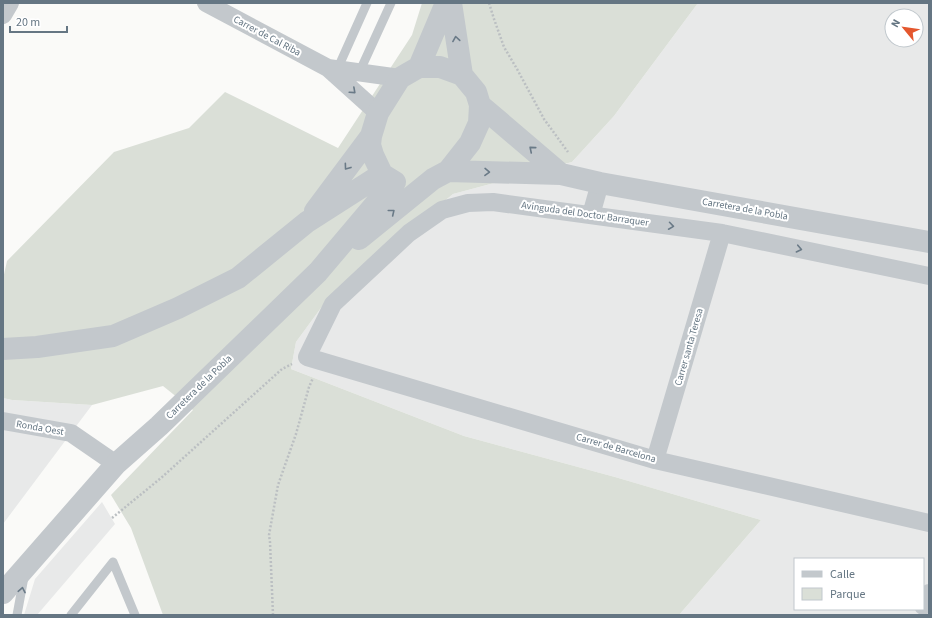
<svg xmlns="http://www.w3.org/2000/svg" width="932" height="618" font-family="'Source Sans 3',sans-serif">
  <style>
    .built { fill: #e8e9e9; fill-rule: evenodd }
    .green { fill: #dadfd7 }
    .lines { fill: none; stroke-linecap: round; stroke-linejoin: round }
    .path { stroke: #bbbfc2; stroke-width: 2.5; stroke-dasharray: 2 2; stroke-linecap: butt }
    .service { stroke: #c3c8cc; stroke-width: 9 }
    .minor { stroke: #c3c8cc; stroke-width: 18 }
    .tertiary { stroke: #c3c8cc; stroke-width: 22 }
    .oneway { stroke: #6a7a87 }
    .labels { text-anchor: middle; dominant-baseline: central; stroke-width: 4; stroke-linejoin: round; paint-order: stroke }
    .street-label { font-size: 10px; fill: #657683; stroke: #fff }
  </style>
  <rect width="100%" height="100%" fill="#fafaf8"/>
  <path class="built" d="M698,3h231v612h-250l82,-95 -146,-43 -151,-41 -173,-67 5,-27 33,-45 124,-103 119,-32 42,-46zM892,16h24v24h-24zM795,559h128v50h-128z
    M3,398l9,2 80,5 -89,119z
    M102,502l13,22 -78,91h-13l11,-36z"/>
  <path class="green" d="M422,3h276l-84,113 -42,46 -119,32 -124,103 -33,45 -5,27 173,67 151,41 146,43 -82,95h-516l-32,-87 -20,-33 82,-85 -30,-24 -71,19 -80,-5 -9,-2v-119l4,-18 107,-109 75,-24 36,-36 113,56 74,-113z"/>
  <g class="lines">
    <path class="path" d="M489,3l5,16 10,28 13,22 27,50 24,33
      M112,518l49,-40 121,-109 10,-5
      M273,615l-3,-73 -1,-7 9,-50 18,-51 13,-47 4,-9"/>
    <path class="service" d="M337,70l30,-67
      M359,73l32,-70
      M17,615l7,-38
      M71,615l42,-53 22,53"/>
    <path class="minor" d="M206,3l122,65 50,45
      M3,15l7,-12
      M328,68l72,10
      M591,215l9,-32
      M929,276l-207,-43 -229,-31 -25,1 -26,7 -33,23 -76,71 -26,53 348,103 274,63
      M3,421l68,12 45,31
      M655,460l67,-227
      M923,606l6,-13"/>
    <path class="tertiary" d="M419,67l27,-64
      M480,105l81,69
      M448,171l113,3 39,9 329,59
      M395,182l-13,-8 -9,-19 -3,-10 1,-9 7,-23 22,-35 19,-11h21l22,8
      M315,211l56,-75
      M359,239l74,-60 15,-8 22,-28 9,-20 1,-18 -4,-13 -14,-17 -11,-72
      M3,349l34,-2 76,-11 65,-28 60,-30 69,-56 75,-48
      M3,593l113,-129 43,-38 159,-154 76,-90"/>
  </g>
  <defs><path id="oneway-chevron" d="M-2-3.5L2.5 0L-2 3.5" fill="none" stroke-width="1.6" stroke-linecap="round" stroke-linejoin="round"/></defs>
  <g class="oneway">
    <use href="#oneway-chevron" transform="translate(456 39) rotate(-99)"/>
    <use href="#oneway-chevron" transform="translate(353 91) rotate(42)"/>
    <use href="#oneway-chevron" transform="translate(532 149) rotate(-140)"/>
    <use href="#oneway-chevron" transform="translate(347 167) rotate(126)"/>
    <use href="#oneway-chevron" transform="translate(487 172) rotate(1)"/>
    <use href="#oneway-chevron" transform="translate(392 212) rotate(-39)"/>
    <use href="#oneway-chevron" transform="translate(671 226) rotate(8)"/>
    <use href="#oneway-chevron" transform="translate(799 249) rotate(12)"/>
    <use href="#oneway-chevron" transform="translate(22 590) rotate(-79)"/>
  </g>
  <g class="labels">
    <g class="street-label">
      <text transform="translate(267 36) rotate(28)">Carrer de Cal Riba</text>
      <text transform="translate(745 209) rotate(10)">Carretera de la Pobla</text>
      <text transform="translate(585 214) rotate(8)">Avinguda del Doctor Barraquer</text>
      <text transform="translate(689 347) rotate(-74)">Carrer santa Teresa</text>
      <text transform="translate(199 387) rotate(-44)">Carretera de la Pobla</text>
      <text transform="translate(40 428) rotate(10)">Ronda Oest</text>
      <text transform="translate(616 448) rotate(16)">Carrer de Barcelona</text>
    </g>
  </g>
  <rect width="932" height="618" fill="none" stroke="#657683" stroke-width="8"/>
  <rect x="794" y="558" width="130" height="52" fill="#ffffff" stroke="#c1c8cd"/>
  <rect x="802" y="571" width="20" height="6" fill="#c3c8cc" stroke="#c1c8cd"/>
  <text x="830" y="578" font-size="12" fill="#657683">Calle</text>
  <rect x="802" y="588" width="20" height="12" fill="#dadfd7" stroke="#c1c8cd"/>
  <text x="830" y="598" font-size="12" fill="#657683">Parque</text>
  <g transform="translate(904 28) rotate(299)"><circle r="19" fill="#ffffff" stroke="#c1c8cd"/>
  <path d="M0-3L7 15L0 10L-7 15Z" fill="#e4572e"/>
  <text y="-6" font-size="11" font-weight="bold" text-anchor="middle" fill="#657683">N</text>
  </g>
  <path d="M10 26v6h57v-6" fill="none" stroke="#657683" stroke-width="2"/>
  <text x="16" y="26" font-size="12" fill="#657683" stroke="#ffffff" stroke-width="3" paint-order="stroke">20 m</text>
</svg>
